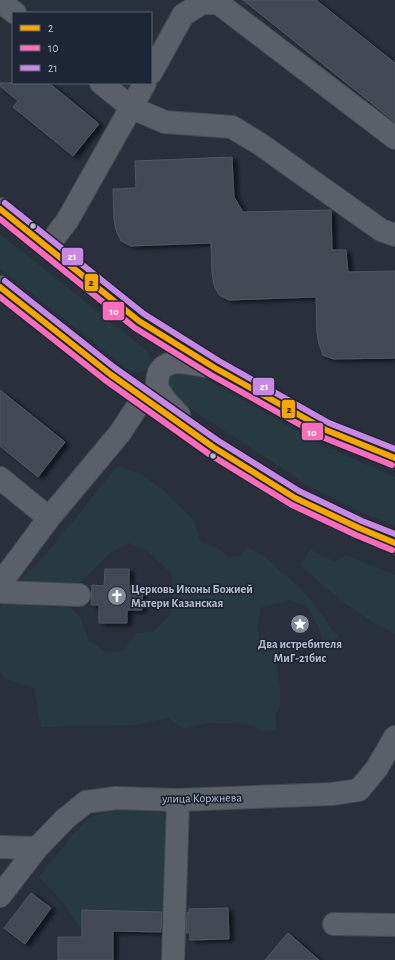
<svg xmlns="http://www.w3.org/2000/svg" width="395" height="960" font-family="'Alegreya Sans',sans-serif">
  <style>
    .green { fill: #273a41; fill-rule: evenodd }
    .building { fill: #434852; stroke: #525862; filter: url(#shadow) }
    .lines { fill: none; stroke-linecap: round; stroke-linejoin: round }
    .minor-casing { stroke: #474b53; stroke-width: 24 }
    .major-casing { stroke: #484d57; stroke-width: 24 }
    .minor { stroke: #5b5f68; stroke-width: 22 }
    .major { stroke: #5d616a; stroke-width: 22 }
    .bus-1-casing { stroke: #1d2536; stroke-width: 9 }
    .bus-2-casing { stroke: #1d2536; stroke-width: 9 }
    .bus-3-casing { stroke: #1d2536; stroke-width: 9 }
    .bus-1 { stroke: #f7a600; stroke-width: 6 }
    .bus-2 { stroke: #fb6dba; stroke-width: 6 }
    .bus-3 { stroke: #c787e3; stroke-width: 6 }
    .bus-dot { fill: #b5bbcb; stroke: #1d2536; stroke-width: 1.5 }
    .labels { text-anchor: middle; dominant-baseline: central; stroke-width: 3.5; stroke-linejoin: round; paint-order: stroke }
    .poi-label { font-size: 12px; font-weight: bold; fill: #b5bbcb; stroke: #1d2536; text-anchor: start }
    .street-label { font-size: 12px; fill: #b5bbcb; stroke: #1d2536 }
    .line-badge { stroke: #1d2536; stroke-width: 1.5 }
    .badge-label { font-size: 11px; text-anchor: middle; font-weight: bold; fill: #fff }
    .pale-badge-label { font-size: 11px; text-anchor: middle; font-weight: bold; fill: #111 }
  </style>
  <defs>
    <filter id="shadow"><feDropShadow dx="4.5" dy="2.5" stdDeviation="2" flood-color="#0009"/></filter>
  </defs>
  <rect width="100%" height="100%" fill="#2a303b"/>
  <path class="green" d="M0,234l146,116c11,14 0,26 -16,21l-130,-103z
    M188,369l134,76 73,32v49l-27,-11 -62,-31 -136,-89 -3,-18 3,-5z
    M116,467l24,6 28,21 26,27 7,22 15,4 13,10 12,-1 6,-9 17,9 41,37 33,44 -13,9 -7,-21 -11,-19 -18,-6 -29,8 -3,19 4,18 14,7 5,37v16l-5,11 1,15 -15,-1 -14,-6 -38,-1 -26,6 -15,-11 -33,7 -94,2 -7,-39 -29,-9 -5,-8v-62l11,-19 44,-46zM129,543l21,10 21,20 2,21 -3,21 -16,16 -19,3 -12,17 -19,1 -16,-13 -8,-23 -16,-13 8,-12 38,-38z
    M311,550l24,12 11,-7 49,20v59c-35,-18 -66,-42 -95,-69z
    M129,810l30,2 6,6 1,94 -83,-2 -1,21 -18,-28 -25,-26 35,-44 14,-14 17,-7z"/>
  <path class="building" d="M243,0h73l79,63v59z
    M0,83h49l50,41 -26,32 -60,-49 5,-6 -18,-15z
    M232,157l2,40 9,15 88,-2 1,40h14l2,22 47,-1v87l-62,1 -10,-4 -4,-11 -2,-11 -1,-36 -87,3 -10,-5 -5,-10 -2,-12 -1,-30 -80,3 -10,-5 -5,-11 -2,-11 -1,-30 23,-1 -1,-27z
    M0,390l65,52 -27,35 -38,-31z
    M105,569h24v17h14l-1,24h-15v13h-28v-18h-8l1,-20 12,1z
    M31,893l20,15 -26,36 -21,-16z
    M228,908l1,31 -39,1v-7h-4l1,-21 2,1v-4z
    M82,910l80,2 -1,20 -48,-1v29h-55v-23h24z
    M288,933l31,27h-54z"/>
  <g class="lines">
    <defs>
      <path id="minor" d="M0,1l15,12
        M151,73l32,-58 19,-12h16l177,135
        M101,83l31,25 33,14 67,5 28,17 121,86 14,5
        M47,247l20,-26 78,-138
        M0,478l49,40
        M0,584l49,-66 71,-85 23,-35
        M0,592l79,3
        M0,847l37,1 28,-29 21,-17 30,-4 62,2 154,-6 27,-4 18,-22 18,-31
        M0,896l37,-48
        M334,924l61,1
        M173,960l5,-160"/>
      <path id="major" d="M0,209l139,112 76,47 111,62 69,28
        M0,287l110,87 103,73 82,51 64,30 36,15
        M179,415c-7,-8 -20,-19 -22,-30 0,-4 1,-10 2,-13 10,-16 32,-8 47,-6"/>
    </defs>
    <use href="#minor" class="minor-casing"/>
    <use href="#major" class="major-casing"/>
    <use href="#minor" class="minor"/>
    <use href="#major" class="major"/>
    <defs>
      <path id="bus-1" d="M0,209l139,112 76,47 111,62 69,28
        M0,287l110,87 103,73 82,51 64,30 36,15"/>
      <path id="bus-2" d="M0,219l135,109 76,47 111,62 70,28
        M0,297l105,83 104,74 83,51 64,30 36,15"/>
      <path id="bus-3" d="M5,203l139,111 75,47 110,62 66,26
        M5,281l110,87 102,72 82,51 63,30 33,13"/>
    </defs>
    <use href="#bus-1" class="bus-1-casing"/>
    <use href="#bus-2" class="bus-2-casing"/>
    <use href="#bus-3" class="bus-3-casing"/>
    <use href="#bus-1" class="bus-1"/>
    <use href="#bus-2" class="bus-2"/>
    <use href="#bus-3" class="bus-3"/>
  </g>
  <defs>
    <symbol id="church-disc" viewBox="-11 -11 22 22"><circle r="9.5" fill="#848a99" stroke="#1d2536"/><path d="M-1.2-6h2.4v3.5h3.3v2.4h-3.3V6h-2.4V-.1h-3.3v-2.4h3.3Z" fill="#fff"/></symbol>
    <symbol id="sight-disc" viewBox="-11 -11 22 22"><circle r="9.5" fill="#848a99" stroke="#1d2536"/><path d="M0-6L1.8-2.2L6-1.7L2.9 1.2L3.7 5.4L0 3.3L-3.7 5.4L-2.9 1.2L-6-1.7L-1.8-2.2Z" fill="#fff"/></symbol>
  </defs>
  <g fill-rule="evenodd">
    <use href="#church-disc" x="106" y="585" width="22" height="22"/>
    <use href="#sight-disc" x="289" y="613" width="22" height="22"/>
  </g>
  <g class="bus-dot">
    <circle cx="33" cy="226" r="3.5"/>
    <circle cx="213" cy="456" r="3.5"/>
  </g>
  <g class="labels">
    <g class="poi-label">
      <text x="131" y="589">Церковь Иконы Божией<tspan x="131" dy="14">Матери Казанская</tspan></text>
      <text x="300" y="644" text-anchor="middle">Два истребителя<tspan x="300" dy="14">МиГ-21бис</tspan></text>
    </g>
    <g class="street-label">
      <text transform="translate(202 798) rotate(-1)">улица Коржнева</text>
    </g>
  </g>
  <g class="line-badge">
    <rect x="61" y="247" width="23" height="19" rx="4" fill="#c787e3"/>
    <rect x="84" y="273" width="15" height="19" rx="4" fill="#f7a600"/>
    <rect x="102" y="301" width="23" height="20" rx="4" fill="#fb6dba"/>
    <rect x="252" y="377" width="23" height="19" rx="4" fill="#c787e3"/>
    <rect x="281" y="399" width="15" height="20" rx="4" fill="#f7a600"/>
    <rect x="301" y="422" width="23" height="19" rx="4" fill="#fb6dba"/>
  </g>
  <g class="badge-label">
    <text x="72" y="260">21</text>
    <text x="114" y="315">10</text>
    <text x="264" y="390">21</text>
    <text x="312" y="436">10</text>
  </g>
  <g class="pale-badge-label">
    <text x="91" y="286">2</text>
    <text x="289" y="413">2</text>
  </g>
  <rect x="12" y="12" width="140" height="72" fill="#1d2536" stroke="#5a6172"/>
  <rect x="20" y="25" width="20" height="6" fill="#f7a600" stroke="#5a6172"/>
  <text x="48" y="32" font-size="12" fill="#b5bbcb">2</text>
  <rect x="20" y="45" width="20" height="6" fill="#fb6dba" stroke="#5a6172"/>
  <text x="48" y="52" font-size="12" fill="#b5bbcb">10</text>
  <rect x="20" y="65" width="20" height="6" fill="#c787e3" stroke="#5a6172"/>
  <text x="48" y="72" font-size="12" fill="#b5bbcb">21</text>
</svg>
